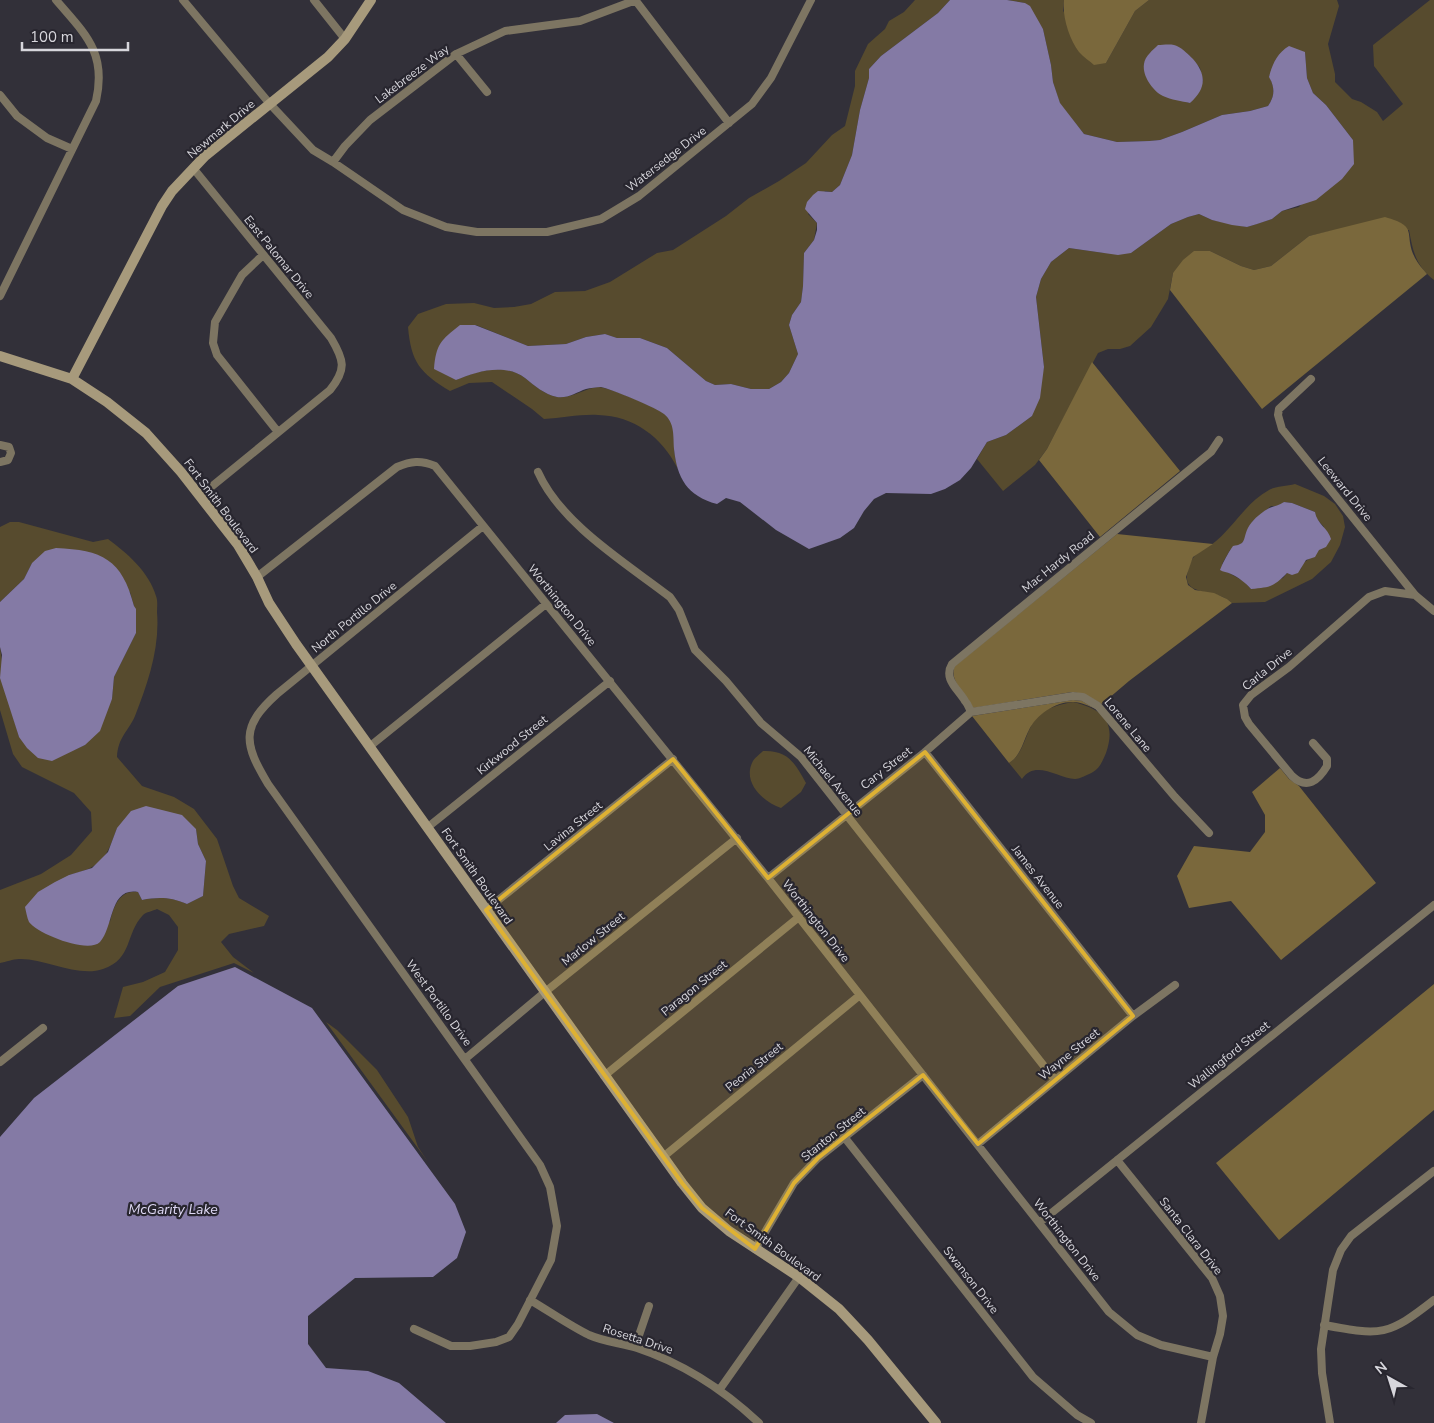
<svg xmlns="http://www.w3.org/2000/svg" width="1434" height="1423" font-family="'Nunito Sans',sans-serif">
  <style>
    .green { fill: #574b2e; fill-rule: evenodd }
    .forest { fill: #7a683c }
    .water { fill: #847aa5 }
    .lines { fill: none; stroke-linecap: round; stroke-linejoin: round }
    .street { stroke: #7d7562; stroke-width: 8 }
    .secondary { stroke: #a79a7c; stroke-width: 10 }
    .marked { fill: #deb133; fill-opacity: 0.2; stroke: #deb133; stroke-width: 4; stroke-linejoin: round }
    .labels { text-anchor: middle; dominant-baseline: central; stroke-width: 4.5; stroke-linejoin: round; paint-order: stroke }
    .street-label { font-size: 12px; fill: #d7d6dc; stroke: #28262f }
    .water-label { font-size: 14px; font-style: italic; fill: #dfd9f5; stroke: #28262f }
  </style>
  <rect width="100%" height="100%" fill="#323039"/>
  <path class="green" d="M915,0h35l-12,13 -57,43 -12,13v9l-9,32 -8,45 -12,30 -8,7 -7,-1 -17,23 9,9 -3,17 -10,13 -1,33 -2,16 -9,13 -3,10 9,29 -9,19 -8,9 -12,7h-18l-20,-5 -16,1 -9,-4 -39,-33 -27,-10h-23l-12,-4 -19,3 -20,7 -38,2 -52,-21h-16l-4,55c21,-9 49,-18 69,-2 10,8 20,17 33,19 13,2 27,-9 40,-10 10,0 55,19 64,25 4,2 8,8 10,12 3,7 2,15 2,22 0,8 2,16 4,23 -16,-32 -44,-53 -80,-54 -17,-1 -36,3 -54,4l-12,-10 -40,-27 -23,1 -19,8c-30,-18 -39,-29 -42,-64l10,-13 28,-10 28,-1 20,5 20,-1 17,-3 24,-12 30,-1 25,-9 47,-29 16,-3 53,-34 23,-18 30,-17 27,-18 26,-28 13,-9 10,-40v-15l13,-27 17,-15 4,-8 15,-9z
    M1007,0h57l-1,11 43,52 29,-52 14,-11h188l2,6 -11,38 7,30v8l17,17 9,3 16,10 6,9 20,-17 -29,-38 -1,-21 57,-45h4v280c-18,-14 -21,-28 -25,-50l-78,1 -22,5 -38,30 -17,4 -13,-4 -31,-15 -37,22 -5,26 -17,28 -21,19 -10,3h-12l-10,4 -51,96 -12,16 -32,26 -26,-32 10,-17 19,-7 26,-19 12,-49 -8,-70 5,-18 10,-17 18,-14 35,5h27l40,-29 17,-7 11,-3 13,6 35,7 25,-8 10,-8 17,-4 54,-67 -27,-35 -13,-12 -6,-15 -2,-26 -36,24c6,11 6,20 -1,30l-18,5 -28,4 -40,17 -22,8 -11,1 -32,1 -33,-8 -24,-30 -7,-22 -2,-17 -8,-36 -18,-26zM1188,54l12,14 3,13 -13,22c-24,-7 -31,-4 -44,-28z
    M1295,484l29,12 11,8 8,12 2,11 -5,18 -9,17 -19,17 -47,23 -33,1c-13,-13 -38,-8 -44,-20 -3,-6 1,-19 5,-25 3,-5 13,-9 18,-13 22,-16 34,-42 58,-55 7,-4 18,-4 26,-6zM1284,502l8,1 23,9 1,6 8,9 -14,31 -8,6 -1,5 -14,4 -4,5 -32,11 -6,-7 -16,-9 -7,-9 8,-14 9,-4 6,-6 2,-9 6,-10 18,-15h8z
    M10,522h9l74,20 15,-3c19,14 41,33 48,57 2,5 1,11 1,16 3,36 -9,71 -22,104 -7,16 -17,21 -18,41l25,29 32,11 20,12 23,30 16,47 6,12 30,18 -5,10 -35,8 -8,8 12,15 21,16 -20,-10 -74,24 -30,29 -16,2 9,-31 20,-5 22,-10 13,-22v-23l-9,-12 -12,-6c-4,2 -11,3 -14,6 -18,19 -10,44 -40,54 -25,9 -58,-11 -84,-10 -6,0 -13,3 -19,4v-73l41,-16 30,-19 21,-24 -1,-19 -17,-19 -52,-26 -9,-13 -13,-44v-63l7,49 12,41 55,13 11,-5 27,-46 2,-22 22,-44 -2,-27 -4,-14 -98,-29 -8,16 -24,23v-75zM117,828l79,1 2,15 8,17 -3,35 -16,8c-16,-7 -28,-7 -45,-4l-4,-8c-18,-3 -25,15 -28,30l-41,-47c33,-8 37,-16 48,-47z
    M1073,702c29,7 44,19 33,51 -3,7 -6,15 -13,19 -4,2 -13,7 -18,7 -17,-1 -40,-20 -53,0l-13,-16c17,-10 16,-36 31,-49 9,-7 22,-10 33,-12z
    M763,751c25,-1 32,12 43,32l-5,9 -20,16c-18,-6 -38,-25 -29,-45 2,-5 7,-8 11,-12z
    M326,1022l11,8 40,40 31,47 10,30 10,15z"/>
  <path class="forest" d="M1064,0h85l-14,11 -29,52 -12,2c-4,-4 -11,-8 -15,-13 -10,-13 -17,-36 -15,-52z
    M1385,217c35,10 18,16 30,41 3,6 8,11 12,16l-165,135 -92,-119 3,-17 10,-13 11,-9h16l31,15 13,4 17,-4 38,-30z
    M1092,362l88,109 -80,66 -61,-77 8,-11z
    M1117,534l96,10 -20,13 -7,20 2,8 7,5 19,3 13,6 5,4 -103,78 -27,23 -18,-10 -12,-2 -99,16c-6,-12 -25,-28 -18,-42z
    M1073,700l9,1 14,8c-7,-3 -15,-7 -22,-7 -18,-1 -38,13 -45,28 -6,11 -8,26 -20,33l-37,-47z
    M1280,768l9,11 10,7 77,97 -95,77 -50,-59 -42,7 -12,-32 17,-30 56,6 15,-20v-17l-13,-23z
    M1434,984v126l-155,130 -63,-77z"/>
  <path class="water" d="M950,0h57l18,3 5,3 13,23 8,36 2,17 7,21 24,31 33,8 32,-1 11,-1 22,-8 40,-17 28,-4 18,-5c7,-10 7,-19 1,-29 3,-12 8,-24 20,-31l16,6 2,26 6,15 13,12 27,35 1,24 -12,15 -26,21 -34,11 -10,8 -15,5 -10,3 -15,-2 -20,-5 -13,-6 -11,3 -17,7 -40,29 -13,2 -49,-7 -18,14 -10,17 -5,18 8,70 -4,31 -8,18 -26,19 -19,7 -16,26 -11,12 -15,9 -14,5 -45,-1 -12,6 -10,12 -10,17 -14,10 -31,11 -33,-19 -36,-28 -14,-4 -9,6c-30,-8 -40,-26 -43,-55 -1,-13 1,-26 -10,-35 -5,-5 -55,-26 -63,-27 -4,0 -11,1 -15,2 -9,3 -19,10 -29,8 -13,-3 -22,-11 -32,-19 -20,-15 -48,-7 -69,2l-22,-11c2,-25 7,-29 26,-44h15l53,21 38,-2 20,-7 19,-3 12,4h23l27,10 39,33 9,4 16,-1 20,5h18l12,-7 8,-9 9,-19 -9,-29 3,-10 9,-13 2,-16 1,-33 10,-13 3,-10v-7l-12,-14 2,-7 6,-7 5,-4 14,1 8,-7 12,-30 8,-45 9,-32v-9l12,-13 57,-43z
    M1158,45c4,0 11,-1 16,0 6,1 14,9 19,14 14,16 13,30 -3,44 -8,-2 -19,-3 -27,-7 -10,-5 -21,-20 -19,-32 1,-8 9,-14 14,-19z
    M1284,502l8,1 23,9c2,12 13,16 16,27l-5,8 -7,3 -4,7 -9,3 -8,13 -6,2 -5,-2c-14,14 -16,14 -36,16 -5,-6 -13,-12 -20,-15 -4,-2 -8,-2 -11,-4 3,-8 8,-17 13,-24 13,-2 10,-6 14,-16 2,-6 10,-14 16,-18 7,-6 14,-5 21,-10z
    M56,548c46,2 66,11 78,58l2,3v24l-22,44 -2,22 -12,32 -15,14 -33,16 -14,-3 -11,-10 -8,-11 -8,-25 -11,-34 2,-23 -2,-8v-45l24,-23 8,-16 13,-12z
    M146,806l36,9 14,14 2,15 8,17 -3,35 -16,8c-17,-7 -28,-7 -45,-4l-4,-8c-29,-5 -24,35 -38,50 -12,12 -62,-8 -71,-20 -2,-4 -3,-11 -4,-15l13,-15 17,-10 14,-7 23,-7 16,-16 9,-24 14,-17z
    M235,967l77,41 143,196 11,28 -9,26 -24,19 -78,1 -47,38v28l18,24 42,3 31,12 47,40h-446v-286l34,-39 144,-112z
    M597,1414l17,9h-58l9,-8z"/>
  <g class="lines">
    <path class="street" d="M183,0l87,104 43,46 20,12 70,48 43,17 31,5h70l54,-13 38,-23 113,-92 19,-26 40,-78
      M314,0l31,39
      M636,1l93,122
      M456,54l31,38
      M0,95l17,21 30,22 25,11
      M333,162l12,-16 25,-26 86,-66 49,-23 75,-10 56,-21
      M193,168l138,170c13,22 16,31 -1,52l-130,106
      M263,255l-21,20 -27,47 -2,21 4,12 61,77
      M0,296l96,-195c11,-49 -11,-67 -40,-101
      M1311,379l-32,30 -1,6 4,14 133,166 19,16
      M0,445l9,2 2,6 -3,7 -8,2
      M538,472c23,52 88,91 132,125l9,13 16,40 31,31 35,42 40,34 254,323
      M257,577l140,-110c14,-6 24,-7 38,-1l333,412 341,434 28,23 24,10 52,12
      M971,712c-2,-4 -3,-8 -6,-11 -7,-12 -22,-22 -13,-37l259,-212 8,-12
      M971,712l102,-16 10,1 15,9 77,91 34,36
      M1313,743l14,16v7c-9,15 -20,24 -35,10l-43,-52 -4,-7 -2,-12 8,-10 38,-28 80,-70 16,-6 30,4
      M369,747l177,-143
      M925,752l208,264
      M428,827l182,-146
      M768,878l157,-126 46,-40
      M486,910l187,-151
      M465,1059l80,-67 192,-154
      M0,1062l43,-34
      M604,1076l195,-159
      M845,1138l188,239 44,38 14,8
      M978,1144l155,-128 42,-31
      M663,1157l197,-162
      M1117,1160l95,118 8,18 3,20 -3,18 -7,23 -12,66
      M1039,1223l395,-318
      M755,1249l39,-66 24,-25 105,-83
      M530,1300c19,11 40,26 59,35 16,7 32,8 48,13 48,16 86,41 122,75
      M1324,1325c58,11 64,11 110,-25
      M414,1329l37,17h19l26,-4 13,-5 9,-13 33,-64 6,-34 -7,-39 -10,-22 -272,-381c-24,-40 -28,-57 9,-90l206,-168
      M635,1347l14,-41
      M720,1389l79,-112
      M1330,1423l-8,-50 -1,-24 12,-79 8,-20 10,-14 83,-65"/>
    <path class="secondary" d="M0,356l72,23 35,23 39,31 35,39 57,73 19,32 12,26 27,41 386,539 20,25 27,23 70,46 40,32 29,31 68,83
      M72,379l90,-173 10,-15 33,-35 123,-99 17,-18 26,-39"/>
  </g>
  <path class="marked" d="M925,752l208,264 -155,128 -55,-69 -105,83 -24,25 -39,66 -53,-41 -20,-25 -196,-273 187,-151 95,119z"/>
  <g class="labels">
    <g class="street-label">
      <text transform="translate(412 74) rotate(-37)">Lakebreeze Way</text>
      <text transform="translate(221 129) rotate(-40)">Newmark Drive</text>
      <text transform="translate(666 159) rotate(-38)">Watersedge Drive</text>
      <text transform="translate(279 257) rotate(51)">East Palomar Drive</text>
      <text transform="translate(1345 489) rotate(51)">Leeward Drive</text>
      <text transform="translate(221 506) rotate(53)">Fort Smith Boulevard</text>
      <text transform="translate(1058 562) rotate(-39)">Mac Hardy Road</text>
      <text transform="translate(562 605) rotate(51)">Worthington Drive</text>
      <text transform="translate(354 617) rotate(-39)">North Portillo Drive</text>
      <text transform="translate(1267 669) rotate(-39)">Carla Drive</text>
      <text transform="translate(1128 725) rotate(50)">Lorene Lane</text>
      <text transform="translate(512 745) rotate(-39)">Kirkwood Street</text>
      <text transform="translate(886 768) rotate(-38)">Cary Street</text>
      <text transform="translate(833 781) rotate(51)">Michael Avenue</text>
      <text transform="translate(573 826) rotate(-39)">Lavina Street</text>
      <text transform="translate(477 876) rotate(55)">Fort Smith Boulevard</text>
      <text transform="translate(1038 877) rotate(52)">James Avenue</text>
      <text transform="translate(816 921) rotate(52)">Worthington Drive</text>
      <text transform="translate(593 939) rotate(-39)">Marlow Street</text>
      <text transform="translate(694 988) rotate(-39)">Paragon Street</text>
      <text transform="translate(439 1003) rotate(54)">West Portillo Drive</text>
      <text transform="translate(1069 1054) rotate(-39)">Wayne Street</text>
      <text transform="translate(1229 1055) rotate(-39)">Wallingford Street</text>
      <text transform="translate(754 1067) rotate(-39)">Peoria Street</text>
      <text transform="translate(833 1134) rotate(-39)">Stanton Street</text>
      <text transform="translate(1191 1236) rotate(52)">Santa Clara Drive</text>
      <text transform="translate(1067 1240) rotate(52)">Worthington Drive</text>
      <text transform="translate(773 1245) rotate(36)">Fort Smith Boulevard</text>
      <text transform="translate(971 1280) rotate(52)">Swanson Drive</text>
      <text transform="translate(638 1339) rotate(18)">Rosetta Drive</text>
    </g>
    <g class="water-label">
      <text x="173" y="1209">McGarity Lake</text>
    </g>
  </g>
  <g transform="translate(1389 1378) rotate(321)" stroke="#28262f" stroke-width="4" paint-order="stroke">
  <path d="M0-4L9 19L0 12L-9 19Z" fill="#d7d6dc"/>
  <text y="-8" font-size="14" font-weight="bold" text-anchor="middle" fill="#d7d6dc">N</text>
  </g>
  <path d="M22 42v8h106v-8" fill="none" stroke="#d7d6dc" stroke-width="2.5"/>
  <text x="30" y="42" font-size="15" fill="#d7d6dc" stroke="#28262f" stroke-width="4" paint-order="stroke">100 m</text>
</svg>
